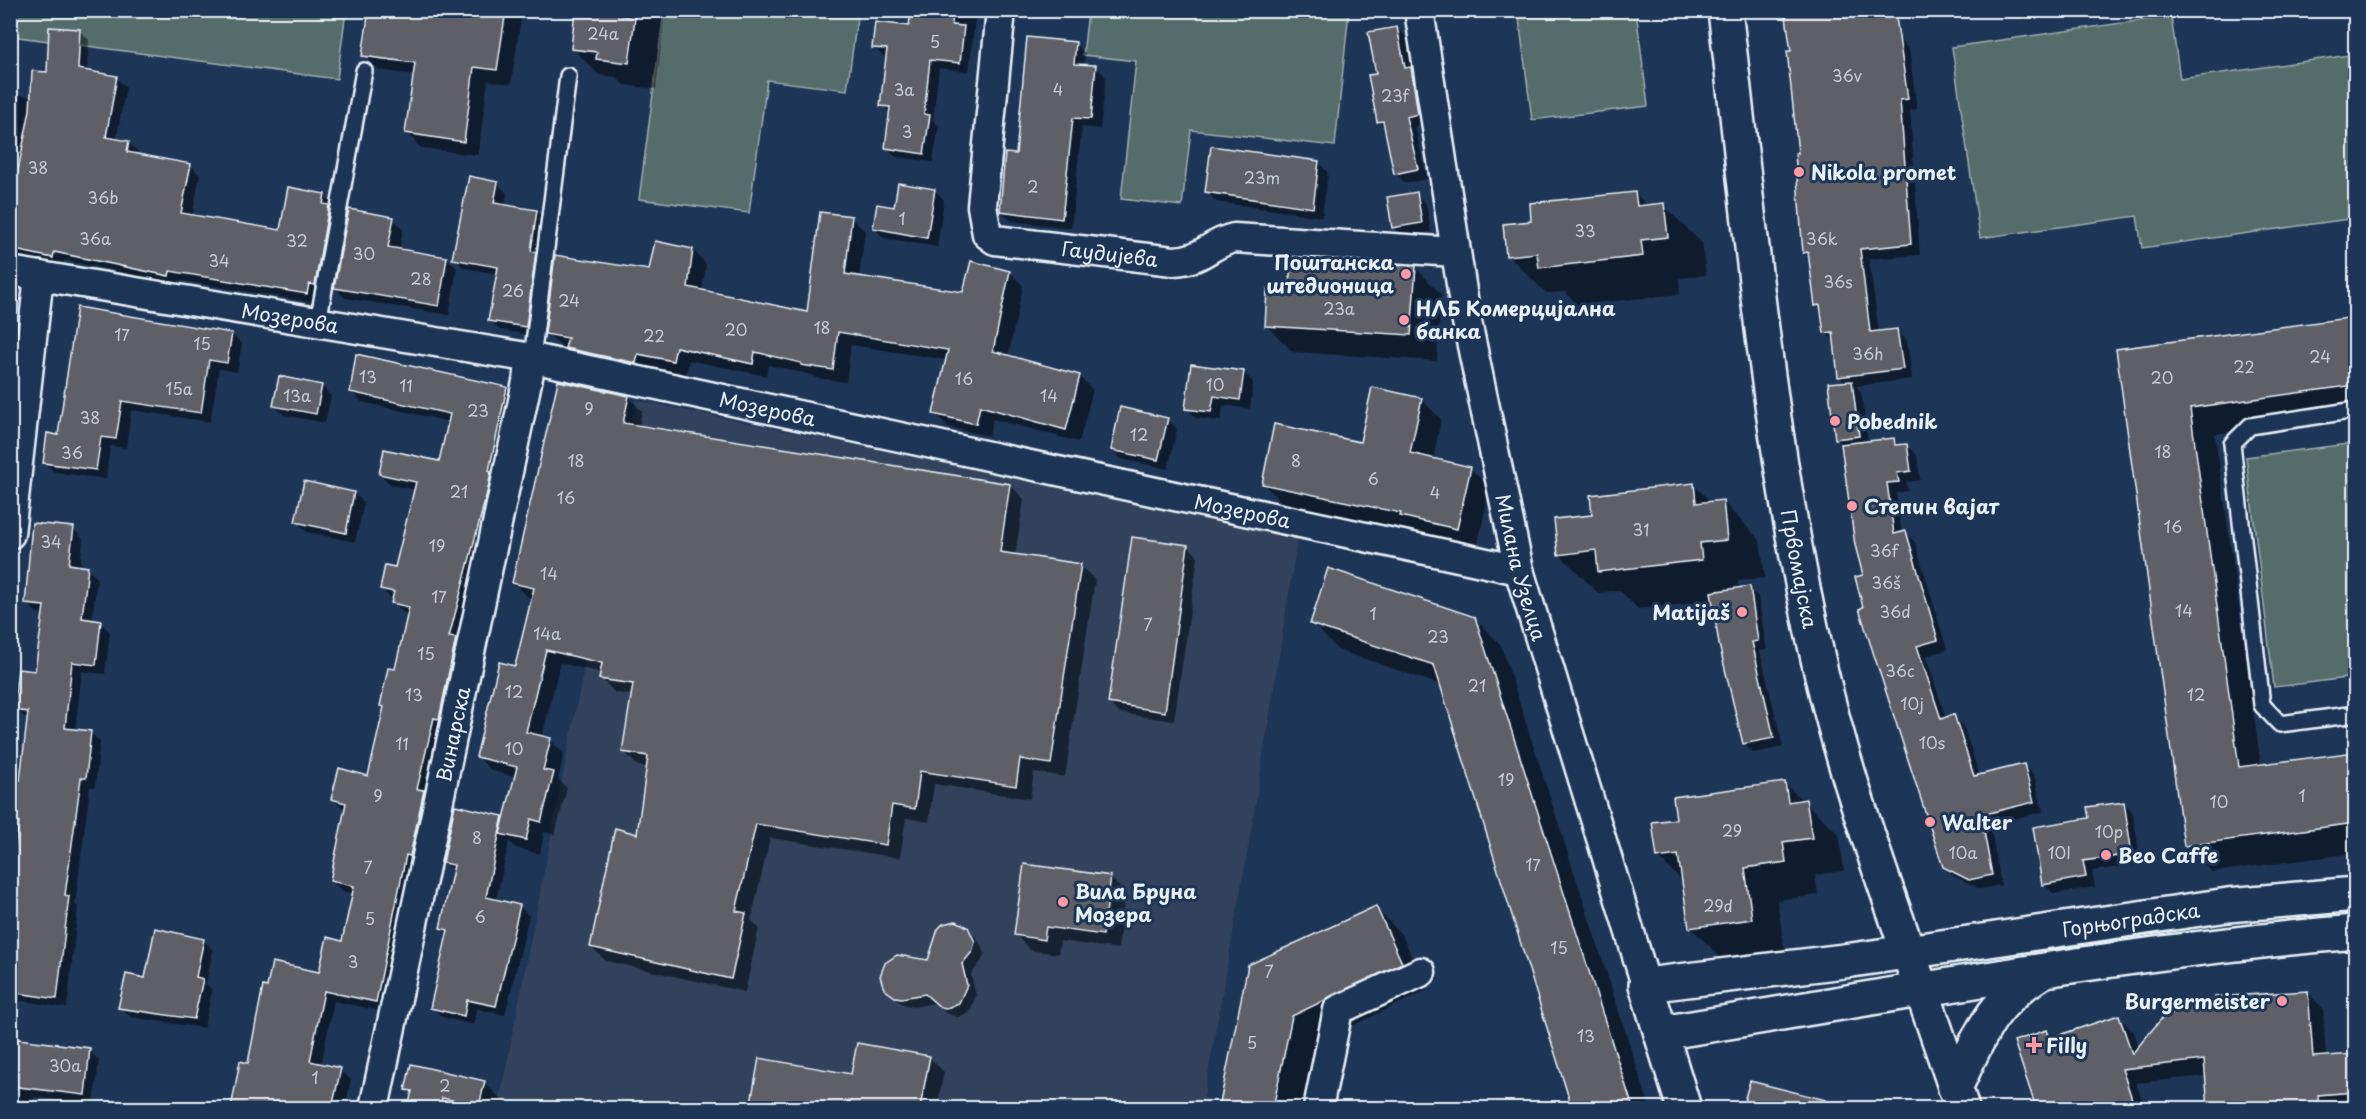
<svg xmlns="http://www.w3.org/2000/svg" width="2366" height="1119" font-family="'Playpen Sans',sans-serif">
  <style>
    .built { fill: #30425c }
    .green { fill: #546d6a; stroke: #9eafb1; stroke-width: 1.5 }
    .shadow { fill: #0007 }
    .building { fill: #5e5f68; stroke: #e8f1f8; stroke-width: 1.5 }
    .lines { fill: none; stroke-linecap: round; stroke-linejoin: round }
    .service-casing { stroke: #e8f1f8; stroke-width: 20 }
    .minor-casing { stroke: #e8f1f8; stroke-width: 33 }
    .tertiary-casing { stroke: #e8f1f8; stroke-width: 38 }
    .secondary-casing { stroke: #e8f1f8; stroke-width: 38 }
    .service { stroke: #1d3557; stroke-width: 15 }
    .minor { stroke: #1d3557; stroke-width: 28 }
    .tertiary { stroke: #1d3557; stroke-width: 33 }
    .secondary { stroke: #1d3557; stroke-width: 33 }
    .poi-dot { fill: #ff9aa2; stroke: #1d3557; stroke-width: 2 }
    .labels { text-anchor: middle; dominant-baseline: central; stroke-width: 6; stroke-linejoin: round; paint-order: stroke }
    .number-label { font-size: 16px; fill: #c6ccd4 }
    .poi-label { font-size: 20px; font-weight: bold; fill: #e8f1f8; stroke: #1d3557; text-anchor: start }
    .street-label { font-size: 20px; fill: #e8f1f8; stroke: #1d3557 }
  </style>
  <rect width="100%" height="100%" fill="#1d3557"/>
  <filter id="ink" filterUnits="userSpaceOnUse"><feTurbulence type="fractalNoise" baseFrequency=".0167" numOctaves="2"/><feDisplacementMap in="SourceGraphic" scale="12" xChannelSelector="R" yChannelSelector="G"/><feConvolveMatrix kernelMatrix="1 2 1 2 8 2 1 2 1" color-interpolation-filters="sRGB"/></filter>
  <g filter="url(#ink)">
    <path class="built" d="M636,400l662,136 -46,290 -50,282h-704z"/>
    <path class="green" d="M11,11h335l-9,68 -326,-43z
      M664,11h194l-11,79 -80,-10 -18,133 -110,-14z
      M1088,11h261l-14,135 -144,-16 -9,76 -61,-7 15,-138 -53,-6z
      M1518,11h118l12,95 -116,14z
      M2171,16l9,63 169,-24 7,43 -1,120 -213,30 -5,-32 -157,22 -28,-191z
      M2355,443v234l-81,10 -28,-230z"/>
    <path class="shadow" d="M370,10h152l-11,74 -23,-3 -10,74 -57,-7 -14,-15 8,-58 -36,-5 -15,-15z
      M577,10h88l-9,79 -32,-4 -8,-8 -17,-2 -27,-27z
      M913,10h63l-7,62 -30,-4 -6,52 6,6 -6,36 -37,-5 -10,-10 5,-33 -9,-9 6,-48 -5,-1 -10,-9 37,-19z
      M2014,10h81l-72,10z
      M1397,28l10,10 6,33 7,8 7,45 -12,2 12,53 -22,4 -9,-10 -10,-44 -8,-8 -1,-46z
      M79,30l10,10 -2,32 29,5 10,10 -10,53 13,3 9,9v3l52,10 10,10 -8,42 89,14 43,-36 10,10 -18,98 -137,-23 -1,5 -114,-25 -1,6 -49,-9 -4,-4v-160l22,4z
      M1898,38l11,11 8,60 -7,1 10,145 -51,4 10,74 18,-3 10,11 5,38 -56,7 5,6 7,51 25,-4 7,7h7l10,9 3,25 -14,2 2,9 -12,2 6,41 3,-1 10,9 32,108 -21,6 20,62 8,-2 9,10 17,50 44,-11 10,10 9,37 -53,12 11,61 -21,4 -26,-13 -10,-10 -79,-258v-32l-22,-131 -7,-7 10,-55 -6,-7 -4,-33 -11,-11 -2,-21 -7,-6 -6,-47 -6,-6 -4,-98z
      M1075,43l10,10 -1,13 12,1 10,10 -6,52 -18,-2 -11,101 -60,-7 -10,-10z
      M1319,163l9,10 -6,44 -105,-15 -10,-10z
      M497,183l10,10 -2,14 31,4 10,10 -10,115 -36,-6 -10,-10 8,-46 -34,-6 -10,-10z
      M935,190l9,10 -7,47 -53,-9 -10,-10 21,-20z
      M1635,193l13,13 15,-1 39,38 4,32 -27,3 1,16 -102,11 -13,-13 -19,1 -38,-38 25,-33z
      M1416,194l10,10 5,28 -28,5 -10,-10z
      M851,218l14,13 -6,47 105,15 46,-21 13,14 -15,71 72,20 13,13 -14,52 -86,-23 -4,17 -41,-9 -13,-14 12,-53 -96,-15 -5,37 -30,-4 -4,-3 -44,-10 -2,11 -77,-16 -3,14 -35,-7 -2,9 -69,-15 -34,-28 147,-83 13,14 -4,28 107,22z
      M393,219l10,10 -4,22 48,7 10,10 -8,47 -104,-17 -9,-10z
      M1415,267l26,27 -4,67 -144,-9 -27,-27 24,-33z
      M10,301l12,12 -6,41h-6z
      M2356,318v97l-141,19 46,332 95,-13v100l-144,19 -27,-27 -67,-495z
      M232,334l10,10 -5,28 -18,-3 -9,53 -79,-12 -5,38 -16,-2 -4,33 -52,-7 -10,-9 16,-27z
      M1243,372l10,10 -3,27 -27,-4 -2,16 -25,-3 -9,-10z
      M321,386l10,10 -6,27 -41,-8 -10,-10z
      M507,389l10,10 -131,613 -52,-11 -13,64 19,5 11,10 -6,28h-112l8,-45 8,1 19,-76 53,-14 23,-31 10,-49 -12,-3 -11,-11 15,-70 -13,-11 36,-21 16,-69 -4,-4 15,-34 13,-57 -6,-1 -22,-25 15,-19 20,-79 -25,-5 -11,-11 60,-12 10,-40 -88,-20 -11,-11z
      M628,397l14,14 -3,16 371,58 14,14 -9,57 66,10 14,14 -30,197 -31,-5 -4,27 -96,-15 -5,38 -23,-4 -6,40 -130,-20 -19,82 8,8 -14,64 -139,-31 -15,-14 47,-112 10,-68 -10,-1 -14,-14 9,-57 -18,-2 -14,-15 1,-5 -42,-10 -18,75 8,2 14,14 -6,25 9,9 -12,47 -11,-3 -4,22 -24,-6 -7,-7 -13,60 23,5 10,10 -24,99 -28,-6 -3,16 -32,-8 -10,-9 16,-74 -7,-6 13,-56 -10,-10 58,-45 3,3 11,-43 -24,-6 -14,-14 38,-89 17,-70 -5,-1 -14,-14z
      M1421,399l20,20 -8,41 37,8 20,20 -13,60 -55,-12 -5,-5 -133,-27 -21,-20 98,-40z
      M1167,419l10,10 -9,40 -46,-10 -10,-10z
      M1694,485l18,18 10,-2 38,39 5,38 -27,3 1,8 10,-1 9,9 9,53 -7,1 23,96 -30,6 -9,-9 -30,-143 -76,8 -19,-19 -21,3 -39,-39 34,-38z
      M354,493l10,10 -9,39 -48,-10 -10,-10z
      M73,529l10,10 -3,28 7,1 10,10 -5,43 8,1 10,10 -5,42 -23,-3 -7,60 15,1 10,10 -5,45h-5l-15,117 3,3 -11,101 -57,-9v-87l5,-33 -3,-4 7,-45 -9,-6v-38l11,-5 8,-61 -14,-11 21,-36 8,-59 -7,-1 -10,-10z
      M1188,546l10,10 -24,165 -55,-8 -10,-10z
      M1474,618l27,27 149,463h-76l-133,-423 -103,-35 -26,-27z
      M1784,783l55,51 5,37 -29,4 3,20 -41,5 8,52 -62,8 -33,-33 -7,-45 -25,-25 20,-37z
      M2124,803l9,10 8,51 -49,7 3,16 -41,7 -10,-10 46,-65z
      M1111,878l14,15 -7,56 -58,-8 -2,13 -28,-4 -14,-15z
      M1376,908l26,27 25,55 -109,52 -13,66h-85l29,-142z
      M967,928l10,10 8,15 -4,9 -10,12 5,22 -7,17 -11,4 -12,-4 -10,-10 -23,4 -12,-4 -11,-10z
      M203,940l10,10 -7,34 6,6 -8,38 -74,-11 -10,-10 26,-27z
      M2308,993l15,15 3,50 30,-3v53h-147l-3,-32 -70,7 9,25h-109l-20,-66 31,-10 6,6 65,-21 16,15 5,16z
      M10,1039l79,11 10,10 -5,44 -60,-7 -1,4 -23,-3z
      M929,1057l15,15 -7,36h-185l8,-49 92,17z
      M484,1082l21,21 -1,5h-94l2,-13 -5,-5z
      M1751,1082l101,26h-109z"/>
    <path class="building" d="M369,10h137l-9,60 -23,-3 -10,75 -59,-9 10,-70 -53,-7z
      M575,10h43v5l17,3 -6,45 -33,-4 1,-7 -26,-3z
      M911,10l42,2 -1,13 12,1 -4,37 -30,-3 -6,54 6,1 -6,39 -39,-6 5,-41 -10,-1 7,-57 -15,-1 3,-26 34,4z
      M1785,10h110l13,89 -8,1 11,144 -51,5 10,83 27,-3 6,40 -65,8 -5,-45 -9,1 -4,-28 -5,1 -7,-54 -5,1 -8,-100h3l-11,-102h4z
      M49,27l31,2 -2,40 39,7 -11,61 23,4 -2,11 64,12 -10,49 99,17 8,-43 37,7 -2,10 6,1 -14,80 -6,-1 -2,10 -137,-23 -1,5 -115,-24 -1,6 -43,-9v-39l20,-100 2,-39 15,1z
      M1397,27l8,41 6,-1 7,47 -12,3 12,52 -24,5 -11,-53 -6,1 -9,-47 8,-1 -8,-42z
      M1027,37l49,5 -2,22 22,1 -5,54 -18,-1 -11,101 -62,-8 5,-58 11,1z
      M1211,146l108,15 -6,47 -108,-16z
      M469,176l29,6 -4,21 43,7 -6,41 5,1 -10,75 -38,-6 10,-54 -46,-8z
      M898,183l37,6 -8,49 -54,-10 4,-24 17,3z
      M1417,192l5,31 -30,5 -5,-31z
      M1635,192l2,14 27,-3 4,34 -27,3 2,16 -104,12 -2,-15 -31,3 -3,-32 28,-3 -1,-18z
      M349,209l45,8 -6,30 59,10 -8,49 -105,-18z
      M820,212l32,4 -7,58 118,18 8,-31 39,10 -17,80 87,24 -14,55 -86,-24 -4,18 -43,-10 15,-64 -110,-18 -5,38 -32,-5v-2l-46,-11 -2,12 -77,-17 -3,14 -35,-7 -2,9 -71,-15 3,-10 -23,-4 10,-79 94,15 6,-29 38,8 -5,38 119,25z
      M1291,258l125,8 -5,69 -146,-9 2,-37 22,1z
      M77,307l155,26 -5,30 -18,-3 -8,53 -79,-12 -6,38 -15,-2 -5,33 -53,-7 4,-30 11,2z
      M2355,317v68l-165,23 49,359 116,-15v71l-171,23 -68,-497z
      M356,354l151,33 -18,84h2l-3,18 -39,148 7,1 -17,81 -5,-1 -17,71 7,1 -14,66 -4,-1 -30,147 -52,-11 -14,70 31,7 -9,40h-101l9,-47 8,2 15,-77 4,1 5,-25 47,10 8,-35 15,4 12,-55 -24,-5 16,-78 -15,-4 8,-31 29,8 16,-69 -4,-1 8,-38 7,1 14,-62 -18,-4 3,-11 -14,-3 5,-24 10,2 21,-85 -37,-8 5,-25 55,12 11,-47 -100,-22z
      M1191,364l53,7 -4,29 -26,-4 -3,16 -26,-3z
      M279,376l43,9 -6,29 -43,-8z
      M558,381l71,15 -6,27 387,61 -10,68 81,12 -30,200 -31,-5 -4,27 -96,-15 -5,38 -23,-4 -6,40 -130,-21 -20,87 10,2 -15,66 -141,-32 25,-119 22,6 11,-78 -26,-4 11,-68 -34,-5 3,-16 -56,-13 -20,82 25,6 -8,32 11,2 -13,50 -10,-3 -5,21 -26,-6 17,-67 -41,-10 23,-95 16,4 19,-78 -22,-5z
      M1852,381l7,55 -24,3 -7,-56z
      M1372,387l50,11 -12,55 61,14 -14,62 -57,-13 1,-3 -139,-29 12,-60 86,18z
      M1120,407l48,11 -10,42 -47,-10z
      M1894,438l1,7 12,-1 4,27 -14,2 2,9 -12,1 7,51 12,-3 32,109 -21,6 24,73 13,-5 20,62 50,-12 10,38 -53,13 11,60 -23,5 -26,-13 -84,-258 4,-2 -8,-30 8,-2 -8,-30 -14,-101z
      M304,481l50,11 -8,41 -51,-11z
      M1694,483l2,20 27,-3 4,40 -27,3 2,17 -104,12 -2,-22 -38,5 -4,-36 38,-4 -2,-20z
      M32,523l42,4 -5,37 19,3 -6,51 19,3 -5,44 -24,-3 -7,66 26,3 -5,47h-5l-16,117 4,1 -12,103 -47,-7v-89l4,-26 -4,-3 9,-52 -9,-1v-43l10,2 8,-68 -15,-2 5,-41 17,2 9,-65 -19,-2z
      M1132,537l56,8 -23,167 -57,-9z
      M1328,568l147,49 158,491h-61l-138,-443 -124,-41z
      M1750,586l8,55 -6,1 22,96 -31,6 -24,-100 -8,-52z
      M1785,782l3,20 18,-3 6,39 -29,4 3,20 -41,6 7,51 -63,9 -11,-73 -21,3 -5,-36 24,-3 -3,-22z
      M2124,802l8,52 -49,7 3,16 -44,8 -9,-58 56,-9 -2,-11z
      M455,805l48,11 -17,81 34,8 -24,101 -29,-6 -3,16 -34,-8 18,-78 -8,-2 14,-63 -11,-2z
      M1024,864l87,12 -8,59 -57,-8 -2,13 -30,-5z
      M1376,906l26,57 -110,53 -19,92h-54l29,-143z
      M956,921l12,6 7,15 -3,10 -10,12 5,21 -8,18 -12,5 -7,-1 -15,-13 -23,4 -7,-1 -11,-8 -4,-13 5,-13 12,-8 31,5 10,-31 5,-5z
      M155,928l49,11 -8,38 7,2 -9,40 -76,-11 8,-34 19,4z
      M2308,991l5,66 42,-3v38l-37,3 1,13h-111l-4,-48 -82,9 13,39h-99l-22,-67 33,-11 3,8 69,-23 13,39 30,-36 17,-9v-6l36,-3v-3z
      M10,1038l80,10 -5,47 -75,-9z
      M857,1043l73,13 -10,52h-170l9,-50 92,16z
      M411,1064l74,17 -6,25 -37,-8 -2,10h-32l4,-17 -7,-1z
      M1750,1081l76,19 -1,8h-83z"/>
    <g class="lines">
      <defs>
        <path id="service" d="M318,322l46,-251
          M532,358l36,-282
          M2356,410l-106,16 -18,18 30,261 18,19 76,-10"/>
        <g id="minor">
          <path id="s1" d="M1001,10l-19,196 5,28 8,6 178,21c31,-1 35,-17 61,-23l221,14"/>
          <path id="s2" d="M1419,10l47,307 53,253 127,415"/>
          <path id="s3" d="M10,271l522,87 987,212"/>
          <path d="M10,534l29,-258"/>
          <path id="s4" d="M374,1108l158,-750"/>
          <path d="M1318,1108l20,-98 83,-38"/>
        </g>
        <g id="tertiary">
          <path d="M1661,1033c231,-37 461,-82 695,-101"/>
          <path id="s5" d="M1684,1108l-38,-123 206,-25 376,-55 128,-11"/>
        </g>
        <g id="secondary">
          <path id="s6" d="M1725,10c26,222 45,444 96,662 35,149 94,291 141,436"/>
          <path d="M1955,1088c26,-54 33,-82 86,-116"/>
        </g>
      </defs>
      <use href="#service" class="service-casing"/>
      <use href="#minor" class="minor-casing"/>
      <use href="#tertiary" class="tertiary-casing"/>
      <use href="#secondary" class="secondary-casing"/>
      <use href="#service" class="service"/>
      <use href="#minor" class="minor"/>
      <use href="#tertiary" class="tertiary"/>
      <use href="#secondary" class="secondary"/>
    </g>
  </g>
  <g class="poi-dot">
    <circle cx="1799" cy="172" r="6"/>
    <circle cx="1406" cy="274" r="6"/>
    <circle cx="1404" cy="320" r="6"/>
    <circle cx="1835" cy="421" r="6"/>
    <circle cx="1852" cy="506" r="6"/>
    <circle cx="1742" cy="612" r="6"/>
    <circle cx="1930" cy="822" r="6"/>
    <circle cx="2106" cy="855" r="6"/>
    <circle cx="1063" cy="902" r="6"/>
    <circle cx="2282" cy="1001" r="6"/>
    <path d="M2031 1036h6v6h6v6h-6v6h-6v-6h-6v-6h6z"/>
  </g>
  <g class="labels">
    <g class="number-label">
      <text x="603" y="33">24a</text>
      <text x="935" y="41">5</text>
      <text x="1847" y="75">36v</text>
      <text x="904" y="89">3a</text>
      <text x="1058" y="89">4</text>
      <text x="1395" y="95">23f</text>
      <text x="907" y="131">3</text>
      <text x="38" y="167">38</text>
      <text x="1262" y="177">23m</text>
      <text x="1033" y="186">2</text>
      <text x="103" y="197">36b</text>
      <text x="902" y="218">1</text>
      <text x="1585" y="230">33</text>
      <text x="95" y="238">36a</text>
      <text x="1822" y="238">36k</text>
      <text x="297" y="240">32</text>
      <text x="364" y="253">30</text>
      <text x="219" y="260">34</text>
      <text x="421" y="278">28</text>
      <text x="1838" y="281">36s</text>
      <text x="513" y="290">26</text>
      <text x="569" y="300">24</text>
      <text x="1339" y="308">23a</text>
      <text x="822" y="327">18</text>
      <text x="736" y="329">20</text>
      <text x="122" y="334">17</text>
      <text x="654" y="335">22</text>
      <text x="202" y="343">15</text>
      <text x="1868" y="353">36h</text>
      <text x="2320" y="356">24</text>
      <text x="2244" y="366">22</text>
      <text x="368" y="376">13</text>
      <text x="2162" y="377">20</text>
      <text x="964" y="378">16</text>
      <text x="1215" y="384">10</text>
      <text x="406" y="385">11</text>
      <text x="179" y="388">15a</text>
      <text x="297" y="395">13a</text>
      <text x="1049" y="395">14</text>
      <text x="589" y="408">9</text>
      <text x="478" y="410">23</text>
      <text x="90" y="417">38</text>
      <text x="1139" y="434">12</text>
      <text x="2163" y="451">18</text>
      <text x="72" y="452">36</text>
      <text x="576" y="460">18</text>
      <text x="1296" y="460">8</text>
      <text x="1373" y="478">6</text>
      <text x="459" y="491">21</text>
      <text x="1435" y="492">4</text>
      <text x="566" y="497">16</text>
      <text x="2173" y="526">16</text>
      <text x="1641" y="529">31</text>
      <text x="51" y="541">34</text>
      <text x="437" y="545">19</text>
      <text x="1884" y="550">36f</text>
      <text x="549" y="573">14</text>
      <text x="1886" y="582">36š</text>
      <text x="439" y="596">17</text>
      <text x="2184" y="610">14</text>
      <text x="1895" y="611">36d</text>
      <text x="1373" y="613">1</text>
      <text x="1148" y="624">7</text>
      <text x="547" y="633">14a</text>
      <text x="1438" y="636">23</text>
      <text x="426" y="653">15</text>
      <text x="1900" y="670">36c</text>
      <text x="1477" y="685">21</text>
      <text x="514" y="691">12</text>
      <text x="414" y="694">13</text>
      <text x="2196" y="694">12</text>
      <text x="1912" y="703">10j</text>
      <text x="1932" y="742">10s</text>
      <text x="402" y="743">11</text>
      <text x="514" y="748">10</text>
      <text x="1506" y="779">19</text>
      <text x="378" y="795">9</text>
      <text x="2302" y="795">1</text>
      <text x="2219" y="801">10</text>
      <text x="1732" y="830">29</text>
      <text x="2109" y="831">10p</text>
      <text x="477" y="837">8</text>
      <text x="1963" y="852">10a</text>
      <text x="2059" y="852">10l</text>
      <text x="1533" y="864">17</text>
      <text x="368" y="867">7</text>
      <text x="1718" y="905">29d</text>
      <text x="480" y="916">6</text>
      <text x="370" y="918">5</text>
      <text x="1559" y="947">15</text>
      <text x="353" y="961">3</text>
      <text x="1269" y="971">7</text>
      <text x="1586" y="1035">13</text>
      <text x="1252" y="1042">5</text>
      <text x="65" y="1065">30a</text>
      <text x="315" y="1077">1</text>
      <text x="445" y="1085">2</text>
    </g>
    <g class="poi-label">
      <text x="1811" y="172">Nikola promet</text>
      <text x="1394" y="262" text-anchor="end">Поштанска<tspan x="1394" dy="23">штедионица</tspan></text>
      <text x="1416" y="308">НЛБ Комерцијална<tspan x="1416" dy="23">банка</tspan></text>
      <text x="1847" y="421">Pobednik</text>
      <text x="1864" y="506">Степин вајат</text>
      <text x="1730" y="612" text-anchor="end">Matijaš</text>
      <text x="1942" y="822">Walter</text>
      <text x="2118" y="855">Beo Caffe</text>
      <text x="1075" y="891">Вила Бруна<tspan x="1075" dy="23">Мозера</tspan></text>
      <text x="2270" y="1001" text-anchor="end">Burgermeister</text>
      <text x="2046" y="1045">Filly</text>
    </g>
    <g class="street-label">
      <text stroke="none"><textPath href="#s1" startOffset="351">Гаудијева</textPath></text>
      <text stroke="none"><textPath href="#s3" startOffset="284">Мозерова</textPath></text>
      <text stroke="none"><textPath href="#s3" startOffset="770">Мозерова</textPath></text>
      <text stroke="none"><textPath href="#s3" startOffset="1256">Мозерова</textPath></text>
      <text stroke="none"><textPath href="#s2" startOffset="567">Милана Узелца</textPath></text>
      <text stroke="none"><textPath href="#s6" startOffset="564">Првомајска</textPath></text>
      <text stroke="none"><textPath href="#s4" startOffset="382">Винарска</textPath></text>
      <text stroke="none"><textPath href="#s5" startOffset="618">Горњоградска</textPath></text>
    </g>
  </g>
  <rect width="2366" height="1119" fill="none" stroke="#1d3557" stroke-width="36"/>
  <rect x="18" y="18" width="2330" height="1083" fill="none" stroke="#e8f1f8" stroke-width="2" filter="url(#ink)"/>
</svg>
